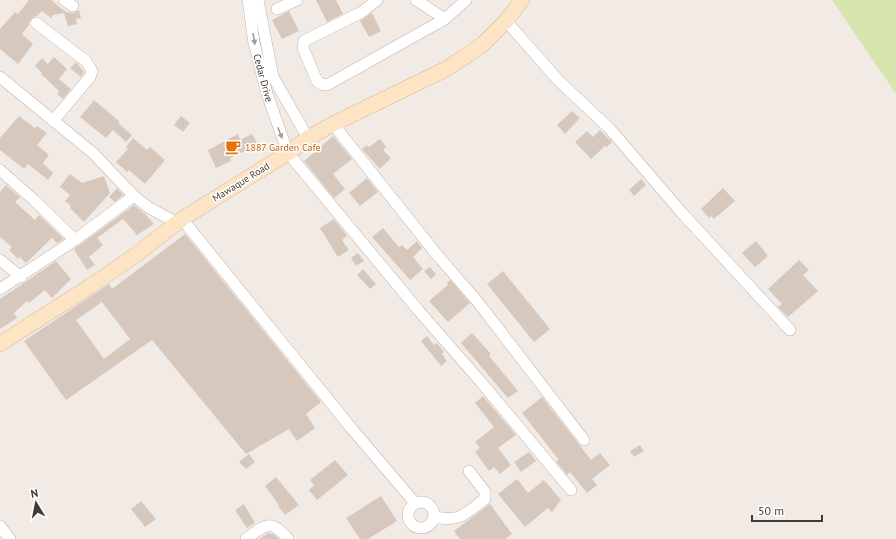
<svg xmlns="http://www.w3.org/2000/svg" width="896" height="539" font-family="'PT Sans',sans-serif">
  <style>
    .green { fill: #d7e5ae }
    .building { fill: #d6c8bd; fill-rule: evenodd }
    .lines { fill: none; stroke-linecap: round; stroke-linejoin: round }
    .minor-casing { stroke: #c0b4ab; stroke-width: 12 }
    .secondary-casing { stroke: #d4b998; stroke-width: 16 }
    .minor { stroke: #fff; stroke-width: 11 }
    .secondary { stroke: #fde4c4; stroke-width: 15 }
    .oneway { fill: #a29d9a }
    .labels { text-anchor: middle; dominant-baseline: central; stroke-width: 3; stroke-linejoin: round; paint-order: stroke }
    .street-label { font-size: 10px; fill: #443b35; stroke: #fff }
    .food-label { font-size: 10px; fill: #c56008; stroke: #fff; text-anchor: start }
  </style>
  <rect width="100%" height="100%" fill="#f2ebe5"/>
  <path class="green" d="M832,0h64v94z"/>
  <path class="building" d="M29,0h22l15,12 7,1 6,-3 2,8 -5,1 1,5 -9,2 -4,-13 -11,2 -2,3 -9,-7 -5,5 -4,1 -4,5v3l-7,9 11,10 -15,20 -18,-15v-20l15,-17 3,2z
    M316,0h20l7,14 -16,8z
    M289,11l10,20 -17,8 -10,-19z
    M372,13l9,18 -12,6 -9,-16z
    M54,57l13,12 -8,10 12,10 -8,10 -6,-5 2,-3 -18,-17 1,-1 -7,-7 7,-8 6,6z
    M76,62l8,10 -3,5 -11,-9z
    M94,100l26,22 -2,1 14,12 -6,7 -13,-12 -7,8 -26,-21z
    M572,111l8,7 -15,16 -8,-9z
    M19,116l16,12 2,-2 10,7 -10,12 12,10 -6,8 10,10 -5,7 -20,-16 -4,5 -24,-19v-12z
    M181,116l9,7 -7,9 -9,-7z
    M600,130l12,12 -5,5 -2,-1 -14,13 -16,-17 12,-11 6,6z
    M238,134l2,6 12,-6 6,11 -28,13 1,3 -15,7 -8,-18z
    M333,136l19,23 -19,15 12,15 -11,9 -30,-37z
    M133,138l14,12 3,-3 15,13 -20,24 -16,-14 -2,2 -11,-10 12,-13 -2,-2z
    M380,139l6,8 -3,3 8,8 -11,11 -18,-20 5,-4 2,2z
    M70,174l12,9 22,-7 6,17 -26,29 -14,-14 1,-2 -6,-5 5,-6 -10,-8z
    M367,178l11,14 -18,14 -11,-13z
    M641,179l5,6 -12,11 -5,-6z
    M6,185l14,12 -5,5 20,18 4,-5 25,24 -7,4 -5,-5 -26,25 -6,-6 -2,2 -9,-9 3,-3 -12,-10v-45z
    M117,188l6,7 -8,7 -6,-5z
    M723,188l12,13 -21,18 -3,-3 -2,2 -8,-9z
    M134,205l11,9 9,10 -17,11 -14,-16 -26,19 6,7 -14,12 6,8 -8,5 -13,-21z
    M334,219l13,17 -5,4 7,10 -11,7 -18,-29z
    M383,228l16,19 3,-2 5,5 10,-9 5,7 -9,9 10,12 -13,11 -38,-43z
    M185,234l136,168 -15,12 9,14 -18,13 -8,-12 -43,25 -94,-114 -86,60 -42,-59 85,-57 3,5zM102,302l28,37 -26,20 -28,-39z
    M756,241l12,15 -13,11 -13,-14z
    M358,253l6,8 -8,5 -5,-8z
    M799,260l10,10 -6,5 15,16 -30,26 -10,-10 4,-3 -14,-15z
    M56,261l15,18 -19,19 -7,-8 -16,13 -2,-2 -13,12 3,5 -17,11v-30z
    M430,267l6,7 -5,5 -7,-8z
    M363,269l13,15 -6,5 -13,-14z
    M503,271l47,58 -16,13 -47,-58z
    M450,280l20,23 -22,19 -19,-21 19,-16 -1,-2z
    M472,333l19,21 -2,2 29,35 -10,7 -47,-55z
    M427,336l7,9 3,-2 7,9 -2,2 5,7 -6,5 -20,-25z
    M483,396l33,39 -18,13 13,17 -11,9 -6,-7 -5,4 -14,-19 5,-4 -5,-6 19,-15 -19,-24z
    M542,397l49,63 9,-7 10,12 -18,14 5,6 -10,8 -17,-21 -3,3 -11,-14 3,-1 -37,-47z
    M640,445l4,6 -10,6 -4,-6z
    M529,452l7,9 -15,11 -7,-10z
    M249,454l6,8 -9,7 -7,-7z
    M335,460l13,15 -31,25 -8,-10 5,-5 -4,-5z
    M276,477l23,28 -14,10 -7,-9 1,-1 -14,-19z
    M517,479l11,14 16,-13 17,20 -9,12 -4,-4 -23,19 -27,-33z
    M381,496l16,25 -29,18h-8l-14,-21z
    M141,501l15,18 -11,8 -14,-18z
    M244,504l11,19 -8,5 -12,-18z
    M490,504l22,30 -7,5h-45l-6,-8z
    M269,533l4,1 6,5h-20z"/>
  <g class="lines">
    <defs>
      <path id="minor" d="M64,0l9,6
        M248,0l6,43 13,51 21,59 131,158 62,71 90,108
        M258,0l15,77 35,61
        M377,0l-15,12 -58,29 -1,7 14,33 4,3 6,1 118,-66 21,-19
        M416,0l29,19
        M277,9l20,-9
        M506,21l52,59 52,49 72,84 108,117
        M36,23l50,38 6,10 -2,6 -37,44
        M0,77l93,76 41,43 14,11 29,16
        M333,124l105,132 39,45 107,139
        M0,170l34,30 41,40
        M182,219l170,210 63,74
        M0,260l21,17
        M0,289l75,-49 59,-44
        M408 515a13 13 0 1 1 26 0a13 13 0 1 1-26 0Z
        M435,517c27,5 29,-3 50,-18v-7l-16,-21
        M0,526l10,13
        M246,539c19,-14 25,-21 42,0"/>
      <path id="secondary" d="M0,344l89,-57 44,-30 49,-38 106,-66 20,-15 25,-14 113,-55 20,-13 17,-12 23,-23 16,-21"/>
    </defs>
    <use href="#minor" class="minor-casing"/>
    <use href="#secondary" class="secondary-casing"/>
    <use href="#minor" class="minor"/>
    <use href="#secondary" class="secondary"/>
  </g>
  <defs><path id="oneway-solid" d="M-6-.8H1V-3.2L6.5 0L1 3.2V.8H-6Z"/></defs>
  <g class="oneway">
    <use href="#oneway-solid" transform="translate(254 39) rotate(80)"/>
    <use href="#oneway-solid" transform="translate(280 133) rotate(69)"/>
  </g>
  <defs>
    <symbol id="cafe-bare" viewBox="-9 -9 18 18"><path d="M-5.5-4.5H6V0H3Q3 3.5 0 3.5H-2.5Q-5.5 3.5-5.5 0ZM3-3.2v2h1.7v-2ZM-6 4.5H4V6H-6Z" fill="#e8710a" stroke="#fff" stroke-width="2.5" paint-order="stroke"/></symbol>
  </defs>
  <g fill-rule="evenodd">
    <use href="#cafe-bare" x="222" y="136" width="22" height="22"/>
  </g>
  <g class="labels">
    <g class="street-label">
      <text transform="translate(263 78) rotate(75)">Cedar Drive</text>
      <text transform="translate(241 182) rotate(-32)">Mawaque Road</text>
    </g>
    <g class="food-label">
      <text x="245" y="147">1887 Garden Cafe</text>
    </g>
  </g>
  <g transform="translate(36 503) rotate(350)" stroke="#ffffff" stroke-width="3" paint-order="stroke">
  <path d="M0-3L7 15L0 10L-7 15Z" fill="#443b35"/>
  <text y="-6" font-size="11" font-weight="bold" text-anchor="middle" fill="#443b35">N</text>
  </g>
  <path d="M752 515v6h70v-6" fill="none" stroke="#443b35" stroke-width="2"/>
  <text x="758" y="515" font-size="12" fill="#443b35" stroke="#ffffff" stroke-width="3" paint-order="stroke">50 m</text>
</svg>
